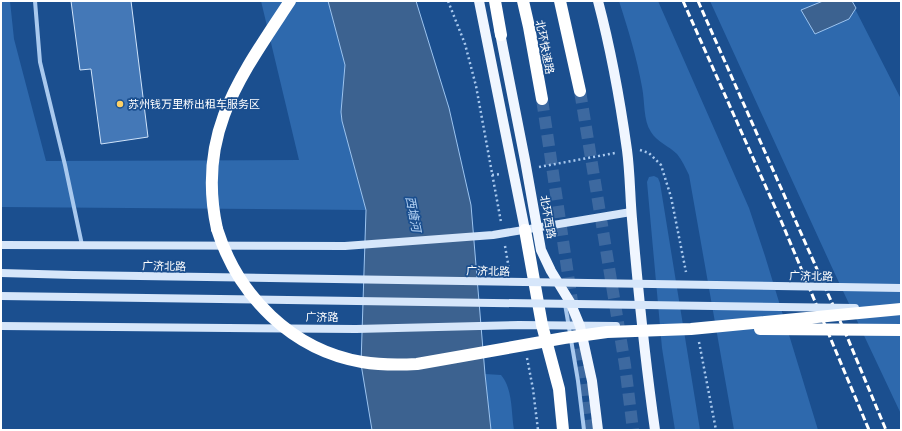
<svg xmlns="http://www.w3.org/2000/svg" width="902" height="431" font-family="Helvetica,'Noto Sans SC',sans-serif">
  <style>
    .green { fill: #2e69ad }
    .water { fill: #3c6290; stroke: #9cc4f0 }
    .building { fill: #4478b7; stroke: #cfe3fa }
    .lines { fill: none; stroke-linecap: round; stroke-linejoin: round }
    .highway-tunnel { stroke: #3d69a0; stroke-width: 12; stroke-dasharray: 12 6; stroke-linecap: butt }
    .path { stroke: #a9c9ee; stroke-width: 2.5; stroke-dasharray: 2 3; stroke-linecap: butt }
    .street { stroke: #a9c9ee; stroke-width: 4 }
    .secondary { stroke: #d6e6fa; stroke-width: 8 }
    .primary { stroke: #f0f6ff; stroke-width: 10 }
    .highway { stroke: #fff; stroke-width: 12 }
    .rail { stroke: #fff; stroke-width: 3; stroke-dasharray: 7 3; stroke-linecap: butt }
    .secondary-bridge { stroke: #d6e6fa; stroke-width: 8 }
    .highway-bridge { stroke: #fff; stroke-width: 12 }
    .poi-dot { fill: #ffd166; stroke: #1b4f8f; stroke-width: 1.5 }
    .labels { text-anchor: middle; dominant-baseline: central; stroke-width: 3.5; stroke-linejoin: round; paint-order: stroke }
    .street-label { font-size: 11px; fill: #fff; stroke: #1b4f8f }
    .poi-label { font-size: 11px; fill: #fff; stroke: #1b4f8f; text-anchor: start }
    .water-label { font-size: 12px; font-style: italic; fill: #b5d3f5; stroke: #1b4f8f }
  </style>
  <rect width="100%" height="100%" fill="#1b4f8f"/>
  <path class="green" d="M1,1h9l4,38 32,122 253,-1 -38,-159h67l17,64 -4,47 1,9 24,89 -365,-3z
    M619,1h39l91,207 16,48 53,174h-84l-45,-255c-4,-8 -7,-15 -12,-21 -8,-8 -20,-12 -26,-22 -8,-12 -6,-31 -9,-45 -5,-29 -14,-58 -23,-86z
    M710,1h141l50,98v315l-66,-140z
    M654,176l4,2 2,5 40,247h-25l-13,-82 -15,-166 2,-5z
    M485,374l16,1c12,14 10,37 13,55h-23z"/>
  <path class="water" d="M328,1h88l33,107 22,97 14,169 6,56h-119l-11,-66 5,-154 -24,-89 -1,-9 4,-47z
    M823,1h29l4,7 -7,11 -34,15 -14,-24z"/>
  <path class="building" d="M71,1h60l17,136 -47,7 -10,-75 -11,1z"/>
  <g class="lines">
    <path class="highway-tunnel" d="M580,91l45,274 8,65
      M542,99l40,270 7,61"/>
    <path class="path" d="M448,1l17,43 11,42 25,136
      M640,150l9,3 12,12 10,32 15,75
      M539,167l76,-14
      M492,175l9,-1
      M505,246l4,23
      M699,342l17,88
      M527,358l6,31 5,41"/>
    <path class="street" d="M35,1l5,61 25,103 17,80
      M565,304l13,77 6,49"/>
    <path class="secondary" d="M1,245l344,1 148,-11 138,-23
      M1,273l73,2
      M1,296l73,1
      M1,326l355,3 163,-4 97,1"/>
    <path class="primary" d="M479,1l46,229
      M598,1c13,49 22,99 29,149 3,22 3,46 5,69 6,71 13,141 23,211
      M499,28l26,132 16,90 10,21 19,31 10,24 12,55 6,49"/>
    <path class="highway" d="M495,1l6,34
      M523,1l6,26 13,72
      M560,1l20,90
      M217,229c-21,-95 23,-152 73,-228
      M525,230l17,95 17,64 4,41"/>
    <path class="rail" d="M683,1l99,222 87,207
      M698,1l150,338 38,91"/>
    <path class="secondary-bridge" d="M74,275l827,13
      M74,297l781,11"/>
    <path class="highway-bridge" d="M217,229c21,67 75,121 145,133 18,3 37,3 55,2l147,-26 43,-6 84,-3 210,-20
      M760,329l141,1"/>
  </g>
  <circle class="poi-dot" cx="120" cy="104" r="4"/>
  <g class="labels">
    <g class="street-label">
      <text transform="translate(545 47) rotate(79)">北环快速路</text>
      <text transform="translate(548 217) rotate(80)">北环西路</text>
      <text transform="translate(164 266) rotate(1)">广济北路</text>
      <text transform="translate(488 271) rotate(1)">广济北路</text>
      <text transform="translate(811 276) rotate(1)">广济北路</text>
      <text x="322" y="317">广济路</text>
    </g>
    <g class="poi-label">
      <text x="128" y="104">苏州钱万里桥出租车服务区</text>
    </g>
    <g class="water-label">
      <text transform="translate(413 214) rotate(79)">西塘河</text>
    </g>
  </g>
  <rect width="902" height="431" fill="none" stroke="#ffffff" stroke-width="4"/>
</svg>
